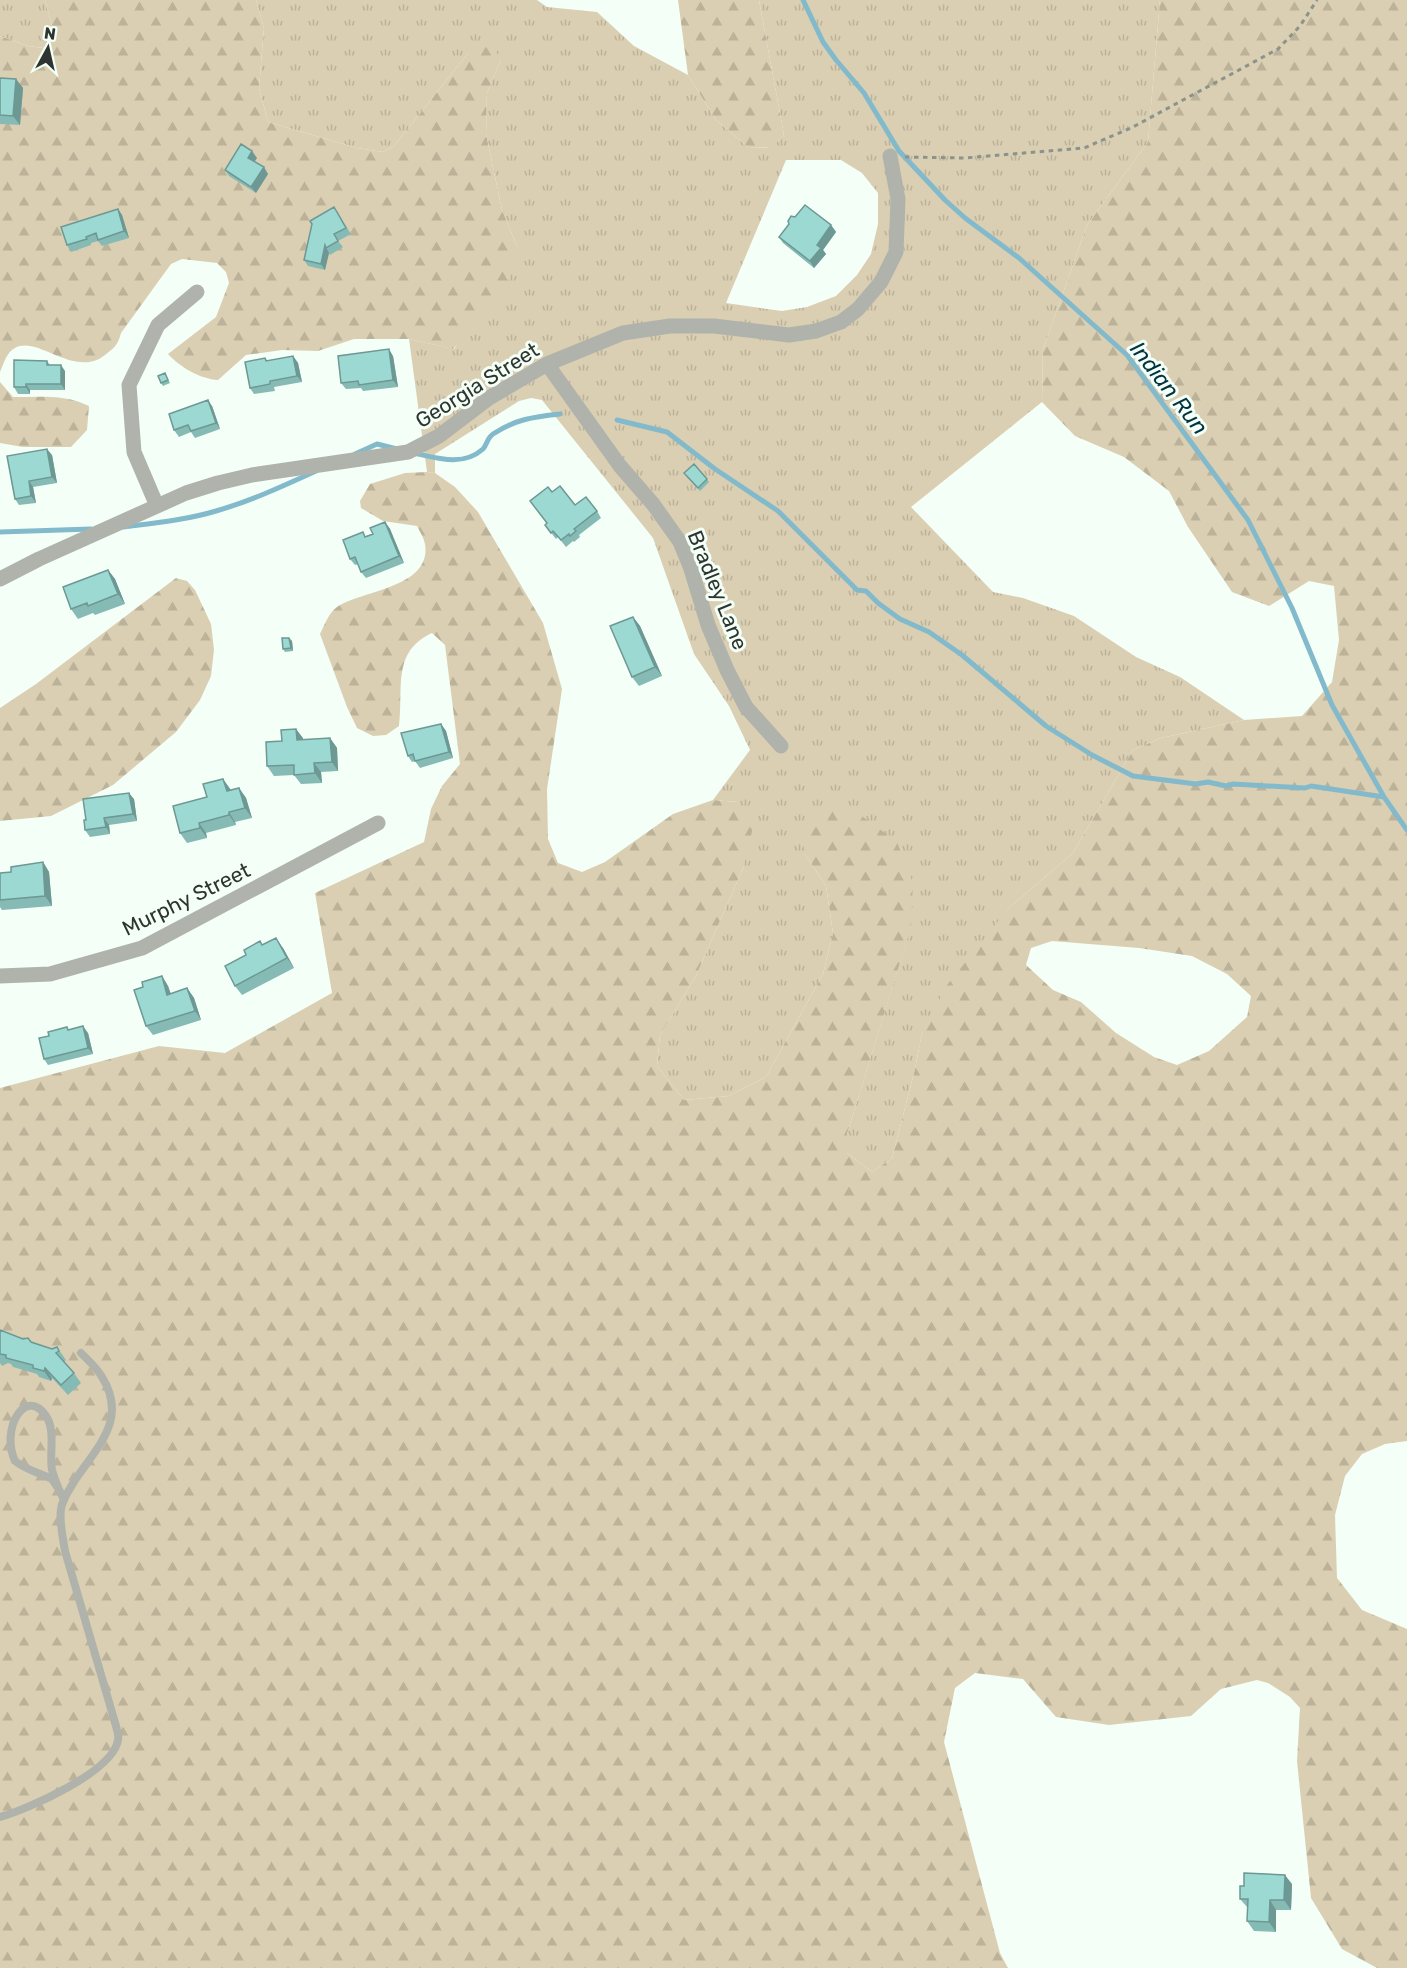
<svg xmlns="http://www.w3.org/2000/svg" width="1407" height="1968" font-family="Rubik,sans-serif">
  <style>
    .grass { fill: url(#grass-tufts); fill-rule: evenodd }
    .forest { fill: url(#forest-firs); fill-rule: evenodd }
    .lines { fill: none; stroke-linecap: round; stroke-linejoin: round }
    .stream { stroke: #83bacb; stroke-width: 5 }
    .path { stroke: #8a938c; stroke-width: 3; stroke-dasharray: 4.5 4.5; stroke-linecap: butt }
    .lane { stroke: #b0b3ab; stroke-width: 8 }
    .street { stroke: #b0b3ab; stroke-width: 15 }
    .wall { fill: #86bbb5 }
    .shaded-wall { fill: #6d9893 }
    .building { fill: #9cd9d2; stroke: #6d9893; stroke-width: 1.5 }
    .labels { text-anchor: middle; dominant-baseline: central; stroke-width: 6; stroke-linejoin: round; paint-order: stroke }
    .street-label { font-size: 21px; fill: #2e3530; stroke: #f4fff7 }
    .water-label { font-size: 22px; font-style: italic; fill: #003441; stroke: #f4fff7 }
  </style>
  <defs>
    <pattern id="grass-tufts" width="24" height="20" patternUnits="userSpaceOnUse" patternTransform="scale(1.5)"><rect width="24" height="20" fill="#dacfb2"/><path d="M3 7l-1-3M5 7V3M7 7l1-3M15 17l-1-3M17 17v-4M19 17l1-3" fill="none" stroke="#bbb299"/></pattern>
    <pattern id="forest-firs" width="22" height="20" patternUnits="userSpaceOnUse" patternTransform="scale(1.5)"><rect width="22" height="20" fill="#dacfb2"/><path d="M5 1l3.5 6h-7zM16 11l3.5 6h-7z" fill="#bbb299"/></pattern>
  </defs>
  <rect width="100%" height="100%" fill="#f4fff7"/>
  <path class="grass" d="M0,0h45l7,26 1,23 -25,-3 -28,-10z
    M256,0h281l10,7 50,5 37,34 54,29 28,45 32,27 22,1 14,-13 -25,-135h401l-12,142 -61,83 -44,125 -1,52 -131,105 82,85 30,6 51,18 62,41 44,20 64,43 -83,18 -28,12 -60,103 -64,55 -87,125 -7,36 -23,89 -20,14 -25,-19v-19l64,-208 -107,-73 22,33 7,47 -10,41 -57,103 -37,19 -45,4 -27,-34 3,-31 36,-59 48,-110 -6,-64 -25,-2 37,-50 -21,-44 -35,-52 -41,-116 -111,-138 -11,-2 -12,3 -84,53v19l-8,-1 -18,-133 45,10 63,-103 -15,-36 -16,-76 1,-41 14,-34 -32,-7 -75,94 -11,6 -26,-4 -89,-26 -9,-34 5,-60zM786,160h55l21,13 16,20v31l-7,30 -14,21 -21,21 -29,11 -25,4 -56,-8z"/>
  <path class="forest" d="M45,0h211l8,28 -5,60 9,34 89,26 26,4 11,-6 75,-94 12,-6 13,3 7,10 -14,34 -1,41 16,76 15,36 -4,24 -11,24 -49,55 -44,-10h-55l-36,12 -36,-1 -36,5 -28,25c-18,-1 -38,-13 -50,-26l48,-37 13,-34 -3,-11 -9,-9 -35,-4 -11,5 -50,69c-3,12 -7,15 -16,22 -31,24 -67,-20 -90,-7 -9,5 -11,15 -15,24v-336l28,10 24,3v-23z
    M678,0h81l25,135 -13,13 -23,-1 -32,-27 -28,-45z
    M1160,0h247v1441l-22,3 -23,10 -17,22 -10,39 2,63 25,32 45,19v339h-30l-35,-19 -31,-51 -14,-137 3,-53 -10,-11 -22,-14 -11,-3 -36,9 -30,27 -82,9 -53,-8 -33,-38 -48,-6 -20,15 -11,54 56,211 8,15h-1008v-880l159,-42 66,7 107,-60 -17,-100 109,-51 7,-33 11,-23 18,-22 -15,-119 -13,-12c-41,19 -28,56 -33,93l-13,9 -13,1 -16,-8 -10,-21 -27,-73c5,-10 8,-20 17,-27 25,-17 95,-19 88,-63 -1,-6 -5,-12 -8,-18l-34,-5 -22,-13 -1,-7 10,-17 35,-11 22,-1 8,1 20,14 23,25 65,111 19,66 -15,100 1,50 10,24 24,9 23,-10 68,-48 40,-14 25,2 15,25 -9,39 -48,110 -36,59 -3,31 27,34 45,-4 37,-19 57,-103 10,-41 -7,-47 -22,-33 -2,-28 20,-14h33l42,31 16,41 -2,44 -64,207v19l25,19 20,-14 23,-89 7,-36 25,-48 62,-77 64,-55 60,-103 28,-12 83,-18 58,-4 30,-34 7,-42 -5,-54 -25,-5 -40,25 -37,-14 -44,-65 -19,-36 -45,-34 -49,-21 -33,-34 1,-52 44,-125 61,-83zM1052,941l87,7 53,8 35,18 24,22 -4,21 -38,34 -32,14 -23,-8 -38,-24 -35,-31 -28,-12 -27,-25 5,-17z
    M0,382l13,15c25,0 53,-3 76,9l-2,24 -16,17h-48l-23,-4z
    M176,578l11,3 8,9 16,34 3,26 -3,26 -11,24 -24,32 -63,53 -62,31 -51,5v-113l36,-24z"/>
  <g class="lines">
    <path class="stream" d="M803,0l20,42 13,18 28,33 35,58 46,49 20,18 54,40 108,97 121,165 44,88 40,97 52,92 23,33
      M617,420l50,12 48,37 63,42 79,79 9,1 12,12 22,16 29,13 33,23 84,71 46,29 41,21 63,8 12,-2 18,4 7,-2 72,4 6,-2 73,11
      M414,453c23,5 49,14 69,-4 4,-4 4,-11 10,-15 23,-15 40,-17 67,-20
      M355,454l22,-10 20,5
      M124,527c31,-4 62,-7 92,-16 35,-10 67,-25 100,-40
      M0,532l91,-3"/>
    <path class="path" d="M905,157l60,1 119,-10 47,-20 147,-79 22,-23 17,-26"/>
    <path class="lane" d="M58,1488l-6,-9c-12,-6 -26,-9 -37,-18 -15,-33 11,-75 31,-45 10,15 3,37 6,54 3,11 7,20 12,30
      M0,1817c28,-8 113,-45 118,-77 1,-4 -1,-10 -2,-14l-51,-175c-2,-13 -6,-29 -4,-42 1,-10 9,-20 14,-29 23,-34 53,-61 27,-103 -5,-9 -14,-17 -21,-24"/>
    <path class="street" d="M547,364l73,102 33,38 27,38 11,27 17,56 19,45 19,37 35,39
      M157,506l-23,-54 -5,-67 29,-60 39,-33
      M0,579l39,-20 147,-66 32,-10 34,-8 156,-23 31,-16 50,-38 58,-34 76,-31 47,-7h44l75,9 27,-4 25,-9 17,-13 23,-27 15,-30 2,-53 -8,-43
      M0,976l50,-2 92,-26 236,-125"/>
  </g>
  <path class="wall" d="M0,78l16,1 7,9 -3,37 -20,-1z
    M257,158l-3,4 14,12 -12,19 -27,-17 -4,-6z
    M334,207l17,27 -13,7 5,6 -13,8 -1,-2 -4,17 -17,-4 -4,-6z
    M118,209l4,6 7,23 -27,8 -4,-5 -7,2v2l-20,7 -4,-7z
    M831,225l5,7 -13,18 3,4 -12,14 -31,-25 -4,-6z
    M293,356l5,7 4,19 -28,5 1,4 -21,3 -4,-6 15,-30 3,3z
    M393,356l5,31 -35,4 -2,-3 -15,1 -5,-6z
    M47,361l3,4 15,6v19h-35v4h-12l-4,-7z
    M165,373l5,10 -7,3 -2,-3z
    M212,406l8,23 -25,9 -4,-6 -12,5 -5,-7z
    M52,455l5,28 -24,4 3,16 -17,2 -4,-6 -8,-43z
    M686,476l21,3 2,3 -9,9z
    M552,492l23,13 22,6 4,7 -22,17 1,2 -6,5 -1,-1 -7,6 -8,-10 -2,2 -11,-14 2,-2z
    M385,522l5,7 14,34 -38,15 -5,-6 -3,-8 -3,1 -5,-6 16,-23 7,-2z
    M108,570l7,9 10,25 -30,11 -2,-2 -15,6 -7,-10z
    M633,617l7,9 22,50 -23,10 -7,-9z
    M289,638l3,3 1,10 -8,1 -2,-3z
    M441,724l5,7 7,27 -33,10 -5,-7 -3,1 -4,-6z
    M296,729l7,11 27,-2 7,10 1,23 -17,1 1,11 -21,1 -7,-9 -20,1 -7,-10 15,-25z
    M223,779l8,11 8,-2 7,10 6,20 -17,4 1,3 -30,8 1,5 -20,5 -7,-10 27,-36z
    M134,799l3,22 -28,4 1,9 -20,3 -5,-7z
    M43,862l6,10 3,34 -50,4 -2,-3v-34l11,-1z
    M263,945l20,3 11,20 -52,27 -7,-9 11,-31z
    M162,976l6,10 3,8 16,-6 7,10 7,22 -48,15 -7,-9 -3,-39z
    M69,1030l19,3 5,21 -45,11 -4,-6z
    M0,1330l23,9 29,10 5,-2 9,13 -2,2 10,11 7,10 -13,12 -16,-17 -1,3 -12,-4 -2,-3 -24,-7 -2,-3 -3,-1 -6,3 -2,-3z
    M1292,1884l-1,26h-15v22l-22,-1 -7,-10 1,-13 -8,-9z"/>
  <path class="shaded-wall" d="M16,79l7,9 -3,37 -7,-9z
    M252,151l5,7 -4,6 -5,-6z
    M264,167l4,7 -12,19 -5,-6z
    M118,209l4,6 7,23 -5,-7z
    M831,225l5,7 -13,18 3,4 -12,14 -4,-7 7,-16z
    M325,245l4,8 -4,17 -4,-6z
    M389,349l4,7 5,31 -5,-7z
    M293,356l5,7 4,19 -5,-6z
    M61,365l4,6v19l-4,-6z
    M26,384l4,6v4l-4,-7z
    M208,400l4,6 8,23 -4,-6z
    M47,449l5,6 5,28 -5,-6z
    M29,481l4,6 3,16 -5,-7z
    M385,522l5,7 14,34 -5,-7z
    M108,570l7,9 10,25 -7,-10z
    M633,617l7,9 22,50 -7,-9z
    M289,638l3,3 1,10 -2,-3z
    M441,724l5,7 7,27 -4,-6z
    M296,729l7,9v12l-6,-10z
    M330,738l7,10 1,23 -6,-9z
    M314,763l7,9 1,11 -7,-10z
    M223,779l7,10 4,12 -7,-10z
    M239,788l7,10 6,20 -7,-10z
    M129,793l5,6 3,22 -4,-7z
    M229,812l6,10 1,3 -7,-10z
    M104,818l5,7 1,9 -4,-7z
    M199,823l7,10 1,5 -7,-10z
    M43,862l6,10 3,34 -7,-10z
    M276,938l7,10 11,20 -7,-10z
    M162,976l6,10 6,18 -7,-9z
    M187,988l7,10 7,22 -6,-9z
    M83,1026l5,7 5,21 -5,-6z
    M45,1368l7,10 -1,3 -7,-10z
    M1285,1875l7,9 -1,26 -7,-10z
    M1270,1900l6,10v22l-7,-10z"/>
  <path class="building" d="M0,78l16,1 -3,37 -13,-1z
    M241,144l11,7 -4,7 16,9 -13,20 -26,-17z
    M805,205l26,20 -14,20 4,3 -11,13 -31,-24 10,-13 -1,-3 3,-5 4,1z
    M334,207l12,21 -12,6 4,7 -12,7 -1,-3 -4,19 -17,-4 8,-36 -2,-3z
    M118,209l6,22 -26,9 -2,-7 -10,4 1,2 -20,6 -6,-18z
    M389,349l4,31 -34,5 -1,-4 -17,2 -3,-27z
    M293,356l4,20 -27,5v3l-20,4 -5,-26 20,-4 1,3z
    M14,360l33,1v4h14v19h-35v3h-12z
    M165,373l3,7 -7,3 -3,-7z
    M208,400l8,23 -25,8 -3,-6 -14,5 -5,-16z
    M47,449l5,28 -23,4 2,15 -16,3 -8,-43z
    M694,464l13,15 -9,9 -14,-15z
    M560,486l15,19 11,-8 11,14 -23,18 2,2 -6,5 -1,-2 -8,6 -8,-9 -2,2 -6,-8 2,-2 -17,-22 18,-14 4,5z
    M385,522l14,34 -38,16 -6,-15 -5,2 -7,-19 20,-8 2,5 8,-3 -3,-6z
    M108,570l10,24 -30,12 -1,-3 -16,6 -8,-22z
    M633,617l22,50 -23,10 -22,-51z
    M282,638h7l2,10 -8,1z
    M441,724l8,28 -34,9 -2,-7 -5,2 -7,-23z
    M296,729l1,11 33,-2 2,24 -18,1 1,10 -21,2v-10l-27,1 -1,-24 16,-1 -1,-11z
    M223,779l4,12 12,-3 6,20 -16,4v3l-30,8 1,5 -20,5 -7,-27 34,-9 -4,-13z
    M129,793l4,21 -29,4 2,9 -21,3 -1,-10h2l-3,-21z
    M43,862l2,34 -45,4v-27l11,-1v-5z
    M276,938l11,20 -52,28 -10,-20 21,-11 -2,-5 16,-9 2,4z
    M162,976l5,19 20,-7 8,23 -49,15 -12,-36 9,-3 -1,-5z
    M83,1026l5,22 -44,11 -5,-21 10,-2 -1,-4 19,-5 1,3z
    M0,1330l23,9 5,-1 3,4 21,7 5,-2 2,4 -3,2 18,20 -13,12 -16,-17 -1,3 -11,-3v-3l-27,-7v-3l-6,-1z
    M1244,1873l41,2 -1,25h-14l-1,22 -22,-1 1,-22h-8v-13h4z"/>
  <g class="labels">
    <g class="street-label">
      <text transform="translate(477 385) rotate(-32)">Georgia Street</text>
      <text transform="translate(718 590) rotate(68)">Bradley Lane</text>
      <text transform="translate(186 899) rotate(-26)">Murphy Street</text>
    </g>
    <g class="water-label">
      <text transform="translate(1169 388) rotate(52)">Indian Run</text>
    </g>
  </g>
  <g transform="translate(48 48) rotate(8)" stroke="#f4fff7" stroke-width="4.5" paint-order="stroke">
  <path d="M0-4.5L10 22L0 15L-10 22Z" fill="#2e3530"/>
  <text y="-9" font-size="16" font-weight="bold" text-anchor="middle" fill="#2e3530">N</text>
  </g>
</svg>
